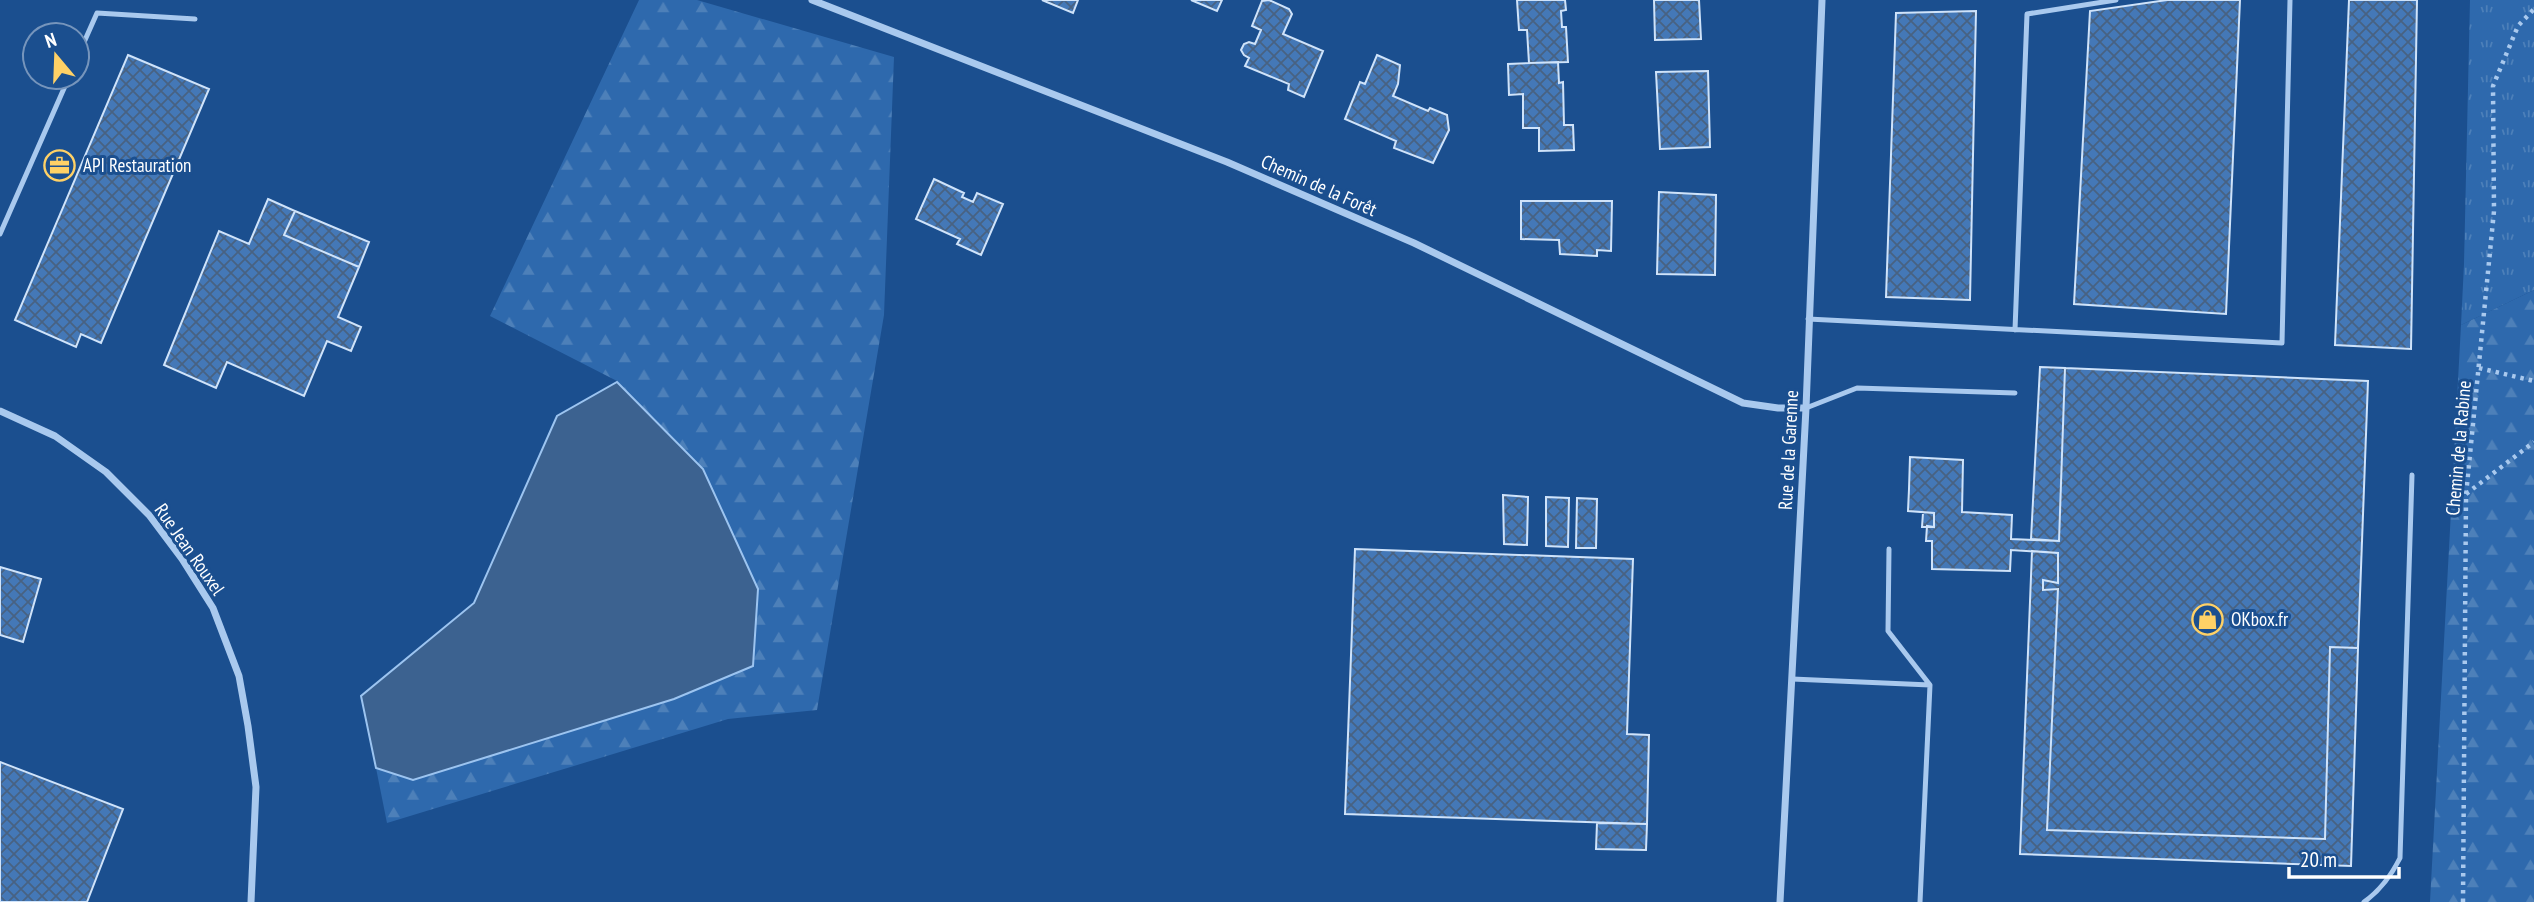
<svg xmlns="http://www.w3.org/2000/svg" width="2534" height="902" font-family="'PT Sans Narrow',sans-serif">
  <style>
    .grass { fill: url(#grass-tufts) }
    .forest { fill: url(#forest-firs) }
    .water { fill: #3c6290; stroke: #9cc4f0; stroke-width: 2 }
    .building { fill: url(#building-cross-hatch); stroke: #cfe3fa; stroke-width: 2 }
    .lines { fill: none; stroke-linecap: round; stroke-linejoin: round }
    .path { stroke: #a9c9ee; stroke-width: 4.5; stroke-dasharray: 3.5 5; stroke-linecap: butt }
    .service { stroke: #a9c9ee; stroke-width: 5 }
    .minor { stroke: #a9c9ee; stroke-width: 7 }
    .labels { text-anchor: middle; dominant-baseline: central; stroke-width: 6; stroke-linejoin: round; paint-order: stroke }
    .poi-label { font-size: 19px; fill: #fff; stroke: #1b4f8f; text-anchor: start }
    .street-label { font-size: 19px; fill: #fff; stroke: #1b4f8f }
  </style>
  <defs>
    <pattern id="grass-tufts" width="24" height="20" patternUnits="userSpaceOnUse" patternTransform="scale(1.75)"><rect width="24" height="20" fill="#2e69ad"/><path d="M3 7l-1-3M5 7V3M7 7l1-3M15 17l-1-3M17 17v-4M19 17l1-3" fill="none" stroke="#4d80b9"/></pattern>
    <pattern id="forest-firs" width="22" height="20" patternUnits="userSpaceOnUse" patternTransform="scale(1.75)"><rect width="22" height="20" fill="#2e69ad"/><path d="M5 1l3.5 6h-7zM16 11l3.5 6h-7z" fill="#4d80b9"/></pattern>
    <pattern id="building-cross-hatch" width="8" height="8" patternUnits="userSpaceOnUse" patternTransform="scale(1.75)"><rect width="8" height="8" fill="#4478b7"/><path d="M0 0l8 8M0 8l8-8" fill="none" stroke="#486282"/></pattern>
  </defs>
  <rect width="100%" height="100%" fill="#1b4f8f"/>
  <path class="grass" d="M2470,0h64v290l-73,35 3,-61z"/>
  <path class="forest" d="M639,0h58l197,57 -10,258 -67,395 -89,9 -341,104 -11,-55 37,12 290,-311 -86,-88 -127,-65z
    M2534,290v612h-104l31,-577z"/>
  <path class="water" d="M617,382l86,87 55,120 -5,77 -79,33 -261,81 -37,-12 -15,-72 113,-93 83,-187z"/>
  <path class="building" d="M1042,0h36l-5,13z
    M1191,0h31l-5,11z
    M1269,0l20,9 3,5 -9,20 40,17 -19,46 -16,-7 1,-6 -44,-18 4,-8 -5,-3 -3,-5 3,-6 5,-2 6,2 6,-14 -9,-4 10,-25z
    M1517,0h48l1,10 -5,1 1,16h4l2,35 -39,1 -2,-33h-8z
    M1654,0h45l2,39 -46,1z
    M2167,0h73l-14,314 -152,-10 16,-293z
    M2349,0h68l-6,349 -76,-4z
    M1976,11l-6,289 -84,-3 10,-284z
    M128,55l81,34 -108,254 -20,-9 -5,13 -61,-27z
    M1377,55l23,10 -2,19 -5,12 35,15 2,-3 17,7 2,15 -16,33 -39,-15 2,-7 -51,-22 15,-37 5,2z
    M1558,62l1,21 4,-1 1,43h9l1,25 -35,1v-23h-16v-34l-14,1 -1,-31z
    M1708,71l2,76 -50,2 -4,-77z
    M934,179l30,14 -2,4 11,5 4,-9 26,11 -22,51 -24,-11 3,-5 -44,-20z
    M1659,192l57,3 -1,80 -58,-1z
    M268,199l27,12 -11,24 75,32 -21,50 23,10 -10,24 -24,-10 -23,55 -77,-34 -11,26 -52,-23 55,-134 30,13z
    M1521,201h91l-1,50 -14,-1v6l-37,-2 -1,-14 -38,-1z
    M295,211l74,31 -10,25 -75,-32z
    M2040,367l25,1 -6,173 -28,-2z
    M2065,368l303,13 -10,267 -28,-1 -5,192 -278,-9 11,-241 -15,1v-10l15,3v-30l-47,-3 -1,21 -78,-2v-28h-6l1,-15 7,1v-14l-26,-2 1,-22 1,-32 53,3 -1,52 50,3 -1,24 48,2z
    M1503,495l25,2 -1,48 -23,-1z
    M1546,497l23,1 -1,49 -22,-1z
    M1577,498l20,1 -1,49h-20z
    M1923,513h11v14h-12z
    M1355,549l278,10 -6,175 22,1 -2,89 -302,-10z
    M2032,551l26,2v30l-15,-3v10l15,-1 -11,241 278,9 5,-192 28,1 -7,218 -331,-12z
    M0,567l41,12 -18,63 -23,-7z
    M0,762l123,47 -36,93h-87z
    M1597,823l50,1 -1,26 -50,-1z"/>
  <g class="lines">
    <path class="path" d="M2479,368l55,13
      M2466,494l68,-52
      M2463,902l3,-407 28,-284 -1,-125 25,-60 16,-17"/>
    <path class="service" d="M77,58l20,-45 98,6
      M0,234l69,-157
      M1808,319l474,24 8,-343
      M2015,330l12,-316 89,-14
      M1806,408l51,-20 158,5
      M1889,549l-1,82 42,54 -10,217
      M1792,679l138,6
      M2364,902c17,-12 27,-26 36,-44l12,-383"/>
    <path class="minor" d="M812,0l415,162 187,81 329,160 35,5h28
      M0,411l55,25 51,36 43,43 33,44 31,49 26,68 9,50 8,61 -5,115
      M1780,902l26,-494 16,-408"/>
  </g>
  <defs>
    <symbol id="office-ring" viewBox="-11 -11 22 22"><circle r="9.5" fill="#1b4f8f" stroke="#ffd166" stroke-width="1.5"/><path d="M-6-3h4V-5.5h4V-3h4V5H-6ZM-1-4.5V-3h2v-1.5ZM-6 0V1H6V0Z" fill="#ffd166"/></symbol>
    <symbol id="shop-ring" viewBox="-11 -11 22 22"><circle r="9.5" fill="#1b4f8f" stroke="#ffd166" stroke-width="1.5"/><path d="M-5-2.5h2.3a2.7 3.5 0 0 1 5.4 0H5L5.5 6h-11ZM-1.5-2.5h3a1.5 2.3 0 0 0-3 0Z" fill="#ffd166"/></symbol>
  </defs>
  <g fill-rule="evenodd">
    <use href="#office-ring" x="42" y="148" width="35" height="35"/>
    <use href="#shop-ring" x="2190" y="602" width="35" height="35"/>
  </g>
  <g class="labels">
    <g class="poi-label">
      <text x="83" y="165">API Restauration</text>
      <text x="2231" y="619">OKbox.fr</text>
    </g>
    <g class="street-label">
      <text transform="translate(1319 185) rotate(24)">Chemin de la Forêt</text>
      <text transform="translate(2458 448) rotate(-85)">Chemin de la Rabine</text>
      <text transform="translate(1788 450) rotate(-87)">Rue de la Garenne</text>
      <text transform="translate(190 549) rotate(55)">Rue Jean Rouxel</text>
    </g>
  </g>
  <g transform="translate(56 56) rotate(341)"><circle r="33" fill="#1b4f8f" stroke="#7695bc" stroke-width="2"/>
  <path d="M0-5L12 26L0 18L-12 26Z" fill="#ffd166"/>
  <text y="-10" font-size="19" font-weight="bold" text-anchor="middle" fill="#ffffff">N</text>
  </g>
  <path d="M2289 867v10h110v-10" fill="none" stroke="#ffffff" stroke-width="3.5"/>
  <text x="2300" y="867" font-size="21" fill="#ffffff" stroke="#1b4f8f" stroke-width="5" paint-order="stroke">20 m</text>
</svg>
